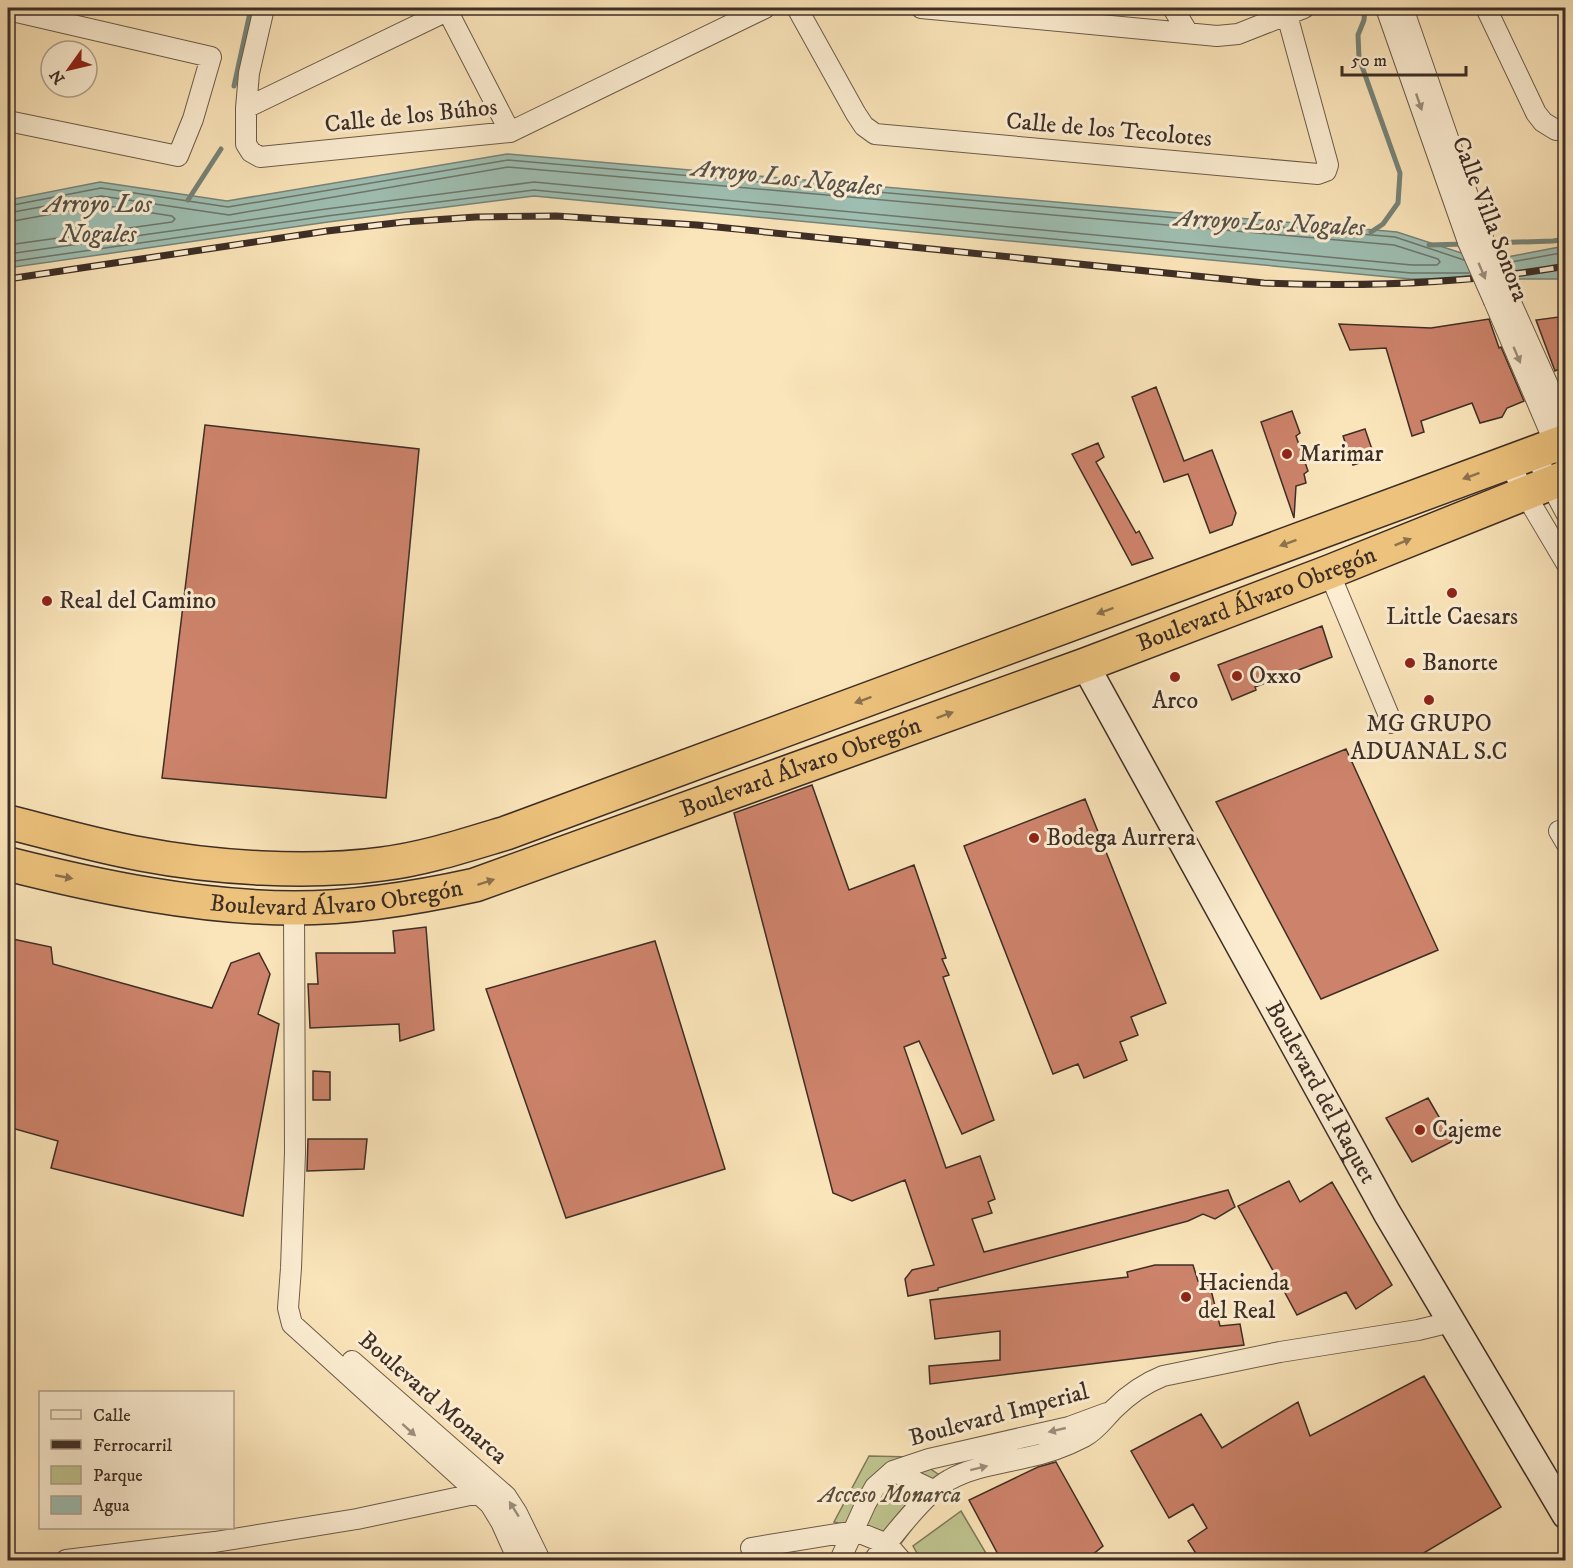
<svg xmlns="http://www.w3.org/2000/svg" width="1573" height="1568" font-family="'IM FELL DW Pica',serif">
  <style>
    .green { fill: #bfc48f; stroke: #7e795a; stroke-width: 1.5 }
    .water { fill: #9ebeb1; stroke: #778479; stroke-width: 1.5 }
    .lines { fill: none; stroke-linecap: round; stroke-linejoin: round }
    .shore { stroke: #6e766c; stroke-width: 1.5 }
    .stream { stroke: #778479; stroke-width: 5 }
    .building { fill: #cd836b; stroke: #3d2e26; stroke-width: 1.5 }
    .street-casing { stroke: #6c5c4b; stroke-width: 22 }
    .secondary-casing { stroke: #3d2e26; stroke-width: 30 }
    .highway-casing { stroke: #3d2e26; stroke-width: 36 }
    .street { stroke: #fcedd2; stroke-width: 20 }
    .secondary { stroke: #fcedd2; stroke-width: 27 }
    .highway { stroke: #edc27c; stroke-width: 33 }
    .rail-casing { stroke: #3d2e26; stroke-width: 7 }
    .rail { stroke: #fcedd2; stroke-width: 4.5; stroke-dasharray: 14; stroke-linecap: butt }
    .street-bridge-casing { stroke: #6c5c4b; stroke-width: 22; stroke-linecap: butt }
    .street-bridge { stroke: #fcedd2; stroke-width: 20 }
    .oneway { fill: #9c8e7c }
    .oneway2 { fill: #8c714d }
    .poi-dot { fill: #8f2418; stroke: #fcedd2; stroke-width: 2 }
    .labels { text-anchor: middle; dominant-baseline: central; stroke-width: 6; stroke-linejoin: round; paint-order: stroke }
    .street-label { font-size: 24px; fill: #3d2e26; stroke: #fcedd2 }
    .poi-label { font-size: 24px; fill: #3d2e26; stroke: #fcedd2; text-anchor: start }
    .park-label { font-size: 24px; font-style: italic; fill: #574c3b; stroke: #fcedd2 }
    .water-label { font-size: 26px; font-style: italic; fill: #555249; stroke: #fcedd2 }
  </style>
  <rect width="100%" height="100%" fill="#fae4b9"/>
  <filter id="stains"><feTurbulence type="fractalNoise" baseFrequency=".00333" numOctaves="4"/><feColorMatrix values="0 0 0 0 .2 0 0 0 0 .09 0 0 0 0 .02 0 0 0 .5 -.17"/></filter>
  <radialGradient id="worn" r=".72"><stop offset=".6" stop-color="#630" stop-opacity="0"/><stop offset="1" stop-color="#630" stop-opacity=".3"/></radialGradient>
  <path class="green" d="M869,1456l44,1 35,24 -55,73 -39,-27 -20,-5z
    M961,1511l29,49h-69l-8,-14z"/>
  <path class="water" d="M507,154l890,78 89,29 79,-15v33h-154l-877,-83 -206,26 -320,46v-68l92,-18 127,19z"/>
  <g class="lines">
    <path class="shore" d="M8,206l93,-18 127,19 280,-47 887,77 69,23
      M8,213l93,-17 128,19 279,-48 886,78 44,14 2,3 -3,3h-25l-878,-83 -208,27 -318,45
      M8,222l93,-17 71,11 3,3 -3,3 -164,23
      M8,262l319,-46 207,-26 877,83h58
      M1506,263l60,-11"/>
    <path class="stream" d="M1365,8l-1,12 -6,15 1,23 41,115 -2,30 -15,21 -12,8
      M234,86l17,-78
      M188,200l33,-51
      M1489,243l64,-2 13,-2
      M1429,245l36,-1"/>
  </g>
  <path class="building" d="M1566,316v50l-11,5 -19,-51z
    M1489,319l10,29 2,-1 23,54 -17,7 -5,9 -22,6 -8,-20 -51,18 3,11 -12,4 -26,-88 -36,2 -11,-26 92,4z
    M1156,387l28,74 28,-11 24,63 -4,12 -22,8 -22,-59 -24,8 -32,-85z
    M1292,411l8,22 -4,3 12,35 -4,3 2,9 -10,3 -2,32 -33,-96z
    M205,425l214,24 -33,349 -224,-20z
    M1365,429l10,29 -22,7 -10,-29z
    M1098,443l6,14 -8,5 40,71 3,-2 14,27 -21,7 -60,-111z
    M1322,626l10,31 -77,30 1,3 -24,10 -14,-35z
    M1346,749l92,201 -117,49 -105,-197z
    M812,785l37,105 65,-25 32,93 -4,1 7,16 -6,2 51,143 -32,14 -43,-93 -15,6 42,121 34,-12 15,43 -7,3 4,11 -20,6 12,33 244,-62 7,17 -20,12 -12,-5 -15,7 -250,67v2l-30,6 -3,-17 7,-9 22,-5 -29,-85 -53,21 -19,-8 -99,-380z
    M1085,799l81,204 -35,14 7,18 -18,7 7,18 -43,18 -6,-14 -25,10 -89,-228z
    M426,927l8,103 -34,11 -1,-17 -89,4 -2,-44h10l-2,-31h79l-2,-22z
    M8,938l43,9 2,17 159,44 19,-45 28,-10 11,21 -12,40 21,10 -36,192 -192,-48 7,-27 -50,-14z
    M655,941l70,228 -159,49 -80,-229z
    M313,1071l17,1v28h-17z
    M1428,1098l25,43 -41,21 -26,-44z
    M308,1139h59l-3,30 -57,2z
    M1289,1181l11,21 32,-20 60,103 -36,24 -10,-17 -49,23 -59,-109z
    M1155,1265h38l5,16 8,2 5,7 9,36 20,-2 4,21 -314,39 -1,-18 71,-6v-29l-65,8 -5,-39 198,-23 -1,-5z
    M1424,1376l77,131 -89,53h-212l-12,-19 19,-13 -14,-24 -24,14 -38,-67 70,-37 21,34 76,-46 12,34z
    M1056,1462l47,84 -17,14h-85l-32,-60 69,-33z"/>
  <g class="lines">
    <defs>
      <path id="street" d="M264,8l-15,65 -3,35v36l5,8 9,5 250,-25 255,-124
        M446,8l64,124
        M797,8l59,106 8,12 11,8 443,40 8,-3 2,-6 -41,-150
        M921,8l296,28 21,-2 66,-26
        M1173,8l15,25
        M1386,8l82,234
        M1403,8l79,228
        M1486,8l50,105 7,9 13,8 10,-1
        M8,10l203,47 -18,62 -15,37 -170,-35
        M246,108l207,-100
        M1508,296l58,129
        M1494,301l65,152
        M1534,453l32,60
        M1509,462l15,30 42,71
        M1329,572l63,151
        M1559,831l7,12
        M294,908l1,244 -4,116 -3,40 4,16 10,9 188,171 11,18 17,38
        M352,1361l154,135 11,17 23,47
        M893,1471l42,20
        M751,1548l104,-17 32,13 14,16
        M66,1560l149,-18 142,-23 122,-26
        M840,1560l26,-57 9,-16 18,-16 36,-12 140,-32 38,-14
        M874,1560c16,-21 52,-68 75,-80 23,-13 49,-16 75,-22 21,-4 41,-11 60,-21 13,-7 20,-18 30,-28 15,-15 29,-25 49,-33l117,-24 138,-22 33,-8"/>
      <g id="secondary">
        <path id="s1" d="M1085,665l302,548 179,302"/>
      </g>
      <g id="highway">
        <path d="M8,822c44,11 88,24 133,32 73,14 168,20 241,10 42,-5 84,-19 124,-31l1060,-392"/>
        <path id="s2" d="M8,864c91,23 192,44 287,44 61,0 121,-10 180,-23l610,-220 244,-93 237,-95"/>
      </g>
    </defs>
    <use href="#street" class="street-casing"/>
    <use href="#secondary" class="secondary-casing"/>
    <use href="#highway" class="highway-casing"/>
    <use href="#street" class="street"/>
    <use href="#secondary" class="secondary"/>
    <use href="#highway" class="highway"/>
    <defs>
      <path id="rail" d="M8,279l319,-48 77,-9 72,-5 80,-1 141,9 567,58c101,4 202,1 302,-17"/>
    </defs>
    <use href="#rail" class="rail-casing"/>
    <use href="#rail" class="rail"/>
    <defs>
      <path id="street-bridge" d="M1482,236l26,60
        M1468,242l26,59"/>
    </defs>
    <use href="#street-bridge" class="street-bridge-casing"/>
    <use href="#street-bridge" class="street-bridge"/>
  </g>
  <defs><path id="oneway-solid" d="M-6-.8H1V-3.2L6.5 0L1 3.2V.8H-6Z" transform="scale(1.5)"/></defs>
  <g class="oneway">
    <use href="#oneway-solid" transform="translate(1419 102) rotate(71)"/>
    <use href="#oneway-solid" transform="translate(1482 271) rotate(67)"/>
    <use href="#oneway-solid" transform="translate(1517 355) rotate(67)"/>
    <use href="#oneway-solid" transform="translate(409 1430) rotate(42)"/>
    <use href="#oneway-solid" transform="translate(1057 1430) rotate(167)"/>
    <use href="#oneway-solid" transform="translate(979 1468) rotate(-14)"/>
    <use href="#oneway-solid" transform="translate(514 1509) rotate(-122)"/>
  </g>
  <g class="oneway2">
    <use href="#oneway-solid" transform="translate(1471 476) rotate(160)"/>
    <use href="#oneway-solid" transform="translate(1403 542) rotate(-22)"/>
    <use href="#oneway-solid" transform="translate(1288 543) rotate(160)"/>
    <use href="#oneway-solid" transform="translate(1105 611) rotate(160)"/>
    <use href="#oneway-solid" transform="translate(863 700) rotate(160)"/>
    <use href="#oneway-solid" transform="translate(945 715) rotate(-20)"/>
    <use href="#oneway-solid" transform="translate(64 877) rotate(11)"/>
    <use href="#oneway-solid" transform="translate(486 882) rotate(-18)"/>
  </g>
  <g class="poi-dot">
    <circle cx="1287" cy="454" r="6"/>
    <circle cx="1452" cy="593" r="6"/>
    <circle cx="47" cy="601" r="6"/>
    <circle cx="1410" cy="663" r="6"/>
    <circle cx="1237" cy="676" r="6"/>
    <circle cx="1175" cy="677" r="6"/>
    <circle cx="1429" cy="700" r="6"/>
    <circle cx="1034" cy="838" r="6"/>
    <circle cx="1420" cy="1130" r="6"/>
    <circle cx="1186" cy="1297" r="6"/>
  </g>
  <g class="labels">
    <g class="street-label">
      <text transform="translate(411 116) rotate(-6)">Calle de los Búhos</text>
      <text transform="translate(1109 130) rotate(5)">Calle de los Tecolotes</text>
      <text transform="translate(1490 219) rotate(69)">Calle Villa Sonora</text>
      <text stroke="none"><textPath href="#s2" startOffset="1305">Boulevard Álvaro Obregón</textPath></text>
      <text stroke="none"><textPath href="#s2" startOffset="819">Boulevard Álvaro Obregón</textPath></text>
      <text stroke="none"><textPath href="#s2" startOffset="333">Boulevard Álvaro Obregón</textPath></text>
      <text stroke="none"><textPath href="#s1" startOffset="488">Boulevard del Raquet</textPath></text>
      <text transform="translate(433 1398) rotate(41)">Boulevard Monarca</text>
      <text transform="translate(999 1415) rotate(-15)">Boulevard Imperial</text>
    </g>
    <g class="poi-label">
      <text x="1299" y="454">Marimar</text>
      <text x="59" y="601">Real del Camino</text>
      <text x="1452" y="617" text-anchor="middle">Little Caesars</text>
      <text x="1422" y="663">Banorte</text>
      <text x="1249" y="676">Oxxo</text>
      <text x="1175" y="701" text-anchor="middle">Arco</text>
      <text x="1429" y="724" text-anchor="middle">MG GRUPO<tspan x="1429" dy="28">ADUANAL S.C</tspan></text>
      <text x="1046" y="838">Bodega Aurrera</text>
      <text x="1432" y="1130">Cajeme</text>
      <text x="1198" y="1283">Hacienda<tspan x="1198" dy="28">del Real</tspan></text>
    </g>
    <g class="park-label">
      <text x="890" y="1495">Acceso Monarca</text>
    </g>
    <g class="water-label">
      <text transform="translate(787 178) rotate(6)">Arroyo Los Nogales</text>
      <text x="98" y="204">Arroyo Los<tspan x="98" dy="30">Nogales</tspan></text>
      <text transform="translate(1270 223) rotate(3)">Arroyo Los Nogales</text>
    </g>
  </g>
  <rect width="1573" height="1568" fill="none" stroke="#fae4b9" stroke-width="30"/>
  <rect x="9" y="9" width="1555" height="1550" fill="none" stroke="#3d2e26" stroke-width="3"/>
  <rect x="15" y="15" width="1543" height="1538" fill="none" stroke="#3d2e26" stroke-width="1.5"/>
  <rect x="39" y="1391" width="195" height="138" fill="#fcedd2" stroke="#b0a18d" stroke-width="1.5"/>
  <rect x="51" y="1410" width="30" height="9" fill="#fcedd2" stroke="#b0a18d" stroke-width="1.5"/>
  <text x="93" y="1421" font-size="18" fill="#3d2e26">Calle</text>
  <rect x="51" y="1440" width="30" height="9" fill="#3d2e26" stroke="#b0a18d" stroke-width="1.5"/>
  <text x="93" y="1451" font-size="18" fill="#3d2e26">Ferrocarril</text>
  <rect x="51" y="1466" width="30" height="18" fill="#bfc48f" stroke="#b0a18d" stroke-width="1.5"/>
  <text x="93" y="1481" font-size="18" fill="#3d2e26">Parque</text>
  <rect x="51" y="1496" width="30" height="18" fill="#9ebeb1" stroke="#b0a18d" stroke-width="1.5"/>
  <text x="93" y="1511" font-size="18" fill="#3d2e26">Agua</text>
  <g transform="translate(69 69) rotate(236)"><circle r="28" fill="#fcedd2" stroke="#b0a18d" stroke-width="1.5"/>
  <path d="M0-4.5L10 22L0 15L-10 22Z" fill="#8f2418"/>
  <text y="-9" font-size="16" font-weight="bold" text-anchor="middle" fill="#3d2e26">N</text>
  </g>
  <path d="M1342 66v9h124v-9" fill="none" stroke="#3d2e26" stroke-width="3"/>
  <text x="1351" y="66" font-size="18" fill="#3d2e26" stroke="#fcedd2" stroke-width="4.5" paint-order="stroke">50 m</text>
  <rect width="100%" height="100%" filter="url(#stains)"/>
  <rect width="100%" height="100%" fill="url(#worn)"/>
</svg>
